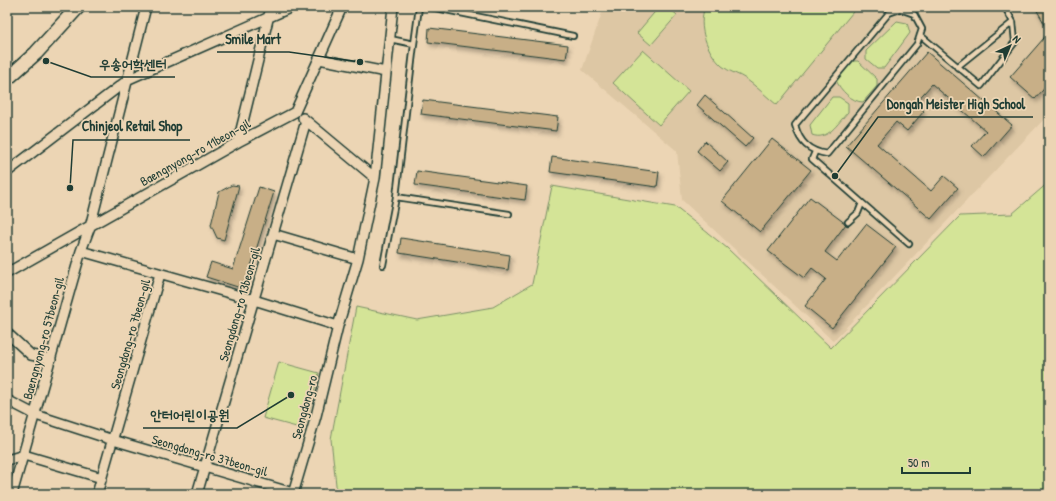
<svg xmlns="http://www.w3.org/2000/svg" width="1056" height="501" font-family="'Patrick Hand','Poor Story',sans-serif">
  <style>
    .built { fill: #ddc7a4 }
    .green { fill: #d4e497; stroke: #7a9066 }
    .building { fill: #c8af87; stroke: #1f3d34; filter: url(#shadow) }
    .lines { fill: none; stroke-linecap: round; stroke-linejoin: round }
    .service-casing { stroke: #1f3d34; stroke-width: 8 }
    .minor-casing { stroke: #1f3d34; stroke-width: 12 }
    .secondary-casing { stroke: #1f3d34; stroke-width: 16 }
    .service { stroke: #ecd5b4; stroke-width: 4.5 }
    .minor { stroke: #ecd5b4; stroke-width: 9 }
    .secondary { stroke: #ecd5b4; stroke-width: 13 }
    .labels { text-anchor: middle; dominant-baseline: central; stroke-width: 3.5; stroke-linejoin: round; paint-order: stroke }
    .street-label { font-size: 13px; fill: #1f3d34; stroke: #ecd5b4 }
    .leader { fill: none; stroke: #1f3d34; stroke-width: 1.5 }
    .callout-dot { fill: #1f3d34; stroke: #ecd5b4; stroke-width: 1.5 }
    .callout-label { font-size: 14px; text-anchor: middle; font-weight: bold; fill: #1f3d34; stroke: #ecd5b4; stroke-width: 3.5; stroke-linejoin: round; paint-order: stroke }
  </style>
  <defs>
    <filter id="shadow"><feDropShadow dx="2" dy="3.5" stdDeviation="2" flood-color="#0004"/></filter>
  </defs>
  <rect width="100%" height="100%" fill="#ecd5b4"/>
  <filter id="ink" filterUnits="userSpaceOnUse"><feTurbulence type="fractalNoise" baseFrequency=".025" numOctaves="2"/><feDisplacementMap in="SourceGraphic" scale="8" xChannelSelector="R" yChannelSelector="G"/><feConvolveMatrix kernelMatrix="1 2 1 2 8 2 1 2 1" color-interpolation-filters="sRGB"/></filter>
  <g filter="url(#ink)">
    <path class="built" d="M604,7h445v107l-216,227 -151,-141 -5,-49 -95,-81z"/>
    <path class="green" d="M659,7h9l9,8 -26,30 -14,-12z
      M705,7h152l-80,98c-11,-9 -20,-18 -31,-26 -7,-5 -17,-7 -24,-13 -15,-14 -25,-39 -17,-59z
      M897,21l10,2 3,10 -26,35h-7l-11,-9v-8z
      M643,50l46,41 -30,34 -46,-42z
      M853,61h5l19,18v7l-14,16c-11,0 -23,-12 -27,-22z
      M832,97h7l9,6v9c-11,12 -20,29 -36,23l-2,-10z
      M1049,182v312h-712l-6,-55 25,-132 61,13 76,-13 39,-23 20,-98 123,21 52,41 104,100 129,-132 52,-2z
      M279,362l40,11 -15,56 -41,-11z"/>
    <path class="building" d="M1035,7h14v76l-14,16 -25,-22 34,-39 4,-8z
      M429,28l139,17 -2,14 -138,-17z
      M927,52l85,73 -28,32 -12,-11 14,-15 -54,-47 -17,19 9,8 -17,20 -11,-9 -19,22 54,47 13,-15 14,12 -27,31 -85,-73z
      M705,95l48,43 -8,9 -48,-42z
      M423,100l135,17 -2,14 -135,-17z
      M772,139l39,31 -51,62 -38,-31z
      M705,141l23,21 -8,9 -23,-20z
      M552,157l107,15 -2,15 -107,-15z
      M417,171l110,15 -2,14 -110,-15z
      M232,185l7,1 -15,54 -7,-2 -6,-13 8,-33z
      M259,187l15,5 -30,97 -38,-12 5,-15 22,7z
      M810,197l36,27 -21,28 12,9 29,-37 30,23 -64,81 -27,-22 21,-27 -14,-11 -8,10 -36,-27z
      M401,238l109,17 -2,15 -109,-17z"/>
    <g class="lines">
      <defs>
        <path id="service" d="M431,7l142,29
          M900,9l14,5 8,15 -5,15 -90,110c-18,-3 -27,-11 -32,-29l94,-112z
          M920,35l61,51 34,-44 -2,-20 -8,-15
          M414,44l5,-37
          M957,67l56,-45
          M815,152l-3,7 97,85
          M396,197l113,17
          M848,222l10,-9 4,-10
          M383,265l13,-68 18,-153 -24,-5"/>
        <path id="minor" d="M319,59l67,13
          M303,118l72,60
          M238,142l33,-135
          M7,172l122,-93 163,-72
          M273,234l85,25
          M81,251l173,49 84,26
          M7,273l231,-131 57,-30 47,-105
          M7,333l24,22 20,4
          M7,400l29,15 77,25 180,53
          M7,460l17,-5 78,23
          M12,494l69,-243 9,-24 56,-220
          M97,494l63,-220
          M197,494l109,-373
          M293,494l23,-78 22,-90 20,-67 17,-81 18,-171"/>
        <path id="secondary" d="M7,79l29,-26 42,-46"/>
      </defs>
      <use href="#service" class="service-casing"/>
      <use href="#minor" class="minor-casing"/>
      <use href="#secondary" class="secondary-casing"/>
      <use href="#service" class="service"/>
      <use href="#minor" class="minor"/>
      <use href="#secondary" class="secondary"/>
    </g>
  </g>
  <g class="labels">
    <g class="street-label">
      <text transform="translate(195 152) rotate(-29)">Baengnyong-ro 11beon-gil</text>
      <text transform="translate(239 304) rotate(-74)">Seongdong-ro 13beon-gil</text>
      <text transform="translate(130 334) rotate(-74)">Seongdong-ro 7beon-gil</text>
      <text transform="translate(43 338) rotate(-75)">Baengnyong-ro 57beon-gil</text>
      <text transform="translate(304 407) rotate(-75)">Seongdong-ro</text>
      <text transform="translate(210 455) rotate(16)">Seongdong-ro 37beon-gil</text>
    </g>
  </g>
  <path class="leader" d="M360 62L289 52H217M46 61L91 77H175M835 176L878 117H1033M70 188L73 140H190M291 395L237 428H143"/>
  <g class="callout-dot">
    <circle cx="360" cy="62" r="4"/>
    <circle cx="46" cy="61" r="4"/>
    <circle cx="835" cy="176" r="4"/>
    <circle cx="70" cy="188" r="4"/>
    <circle cx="291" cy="395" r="4"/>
  </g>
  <g class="callout-label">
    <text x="253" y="44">Smile Mart</text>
    <text x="133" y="69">우송어학센터</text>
    <text x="956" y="109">Dongah Meister High School</text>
    <text x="132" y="131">Chinjeol Retail Shop</text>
    <text x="190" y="420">안터어린이공원</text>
  </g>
  <rect width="1056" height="501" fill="none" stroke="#ecd5b4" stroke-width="24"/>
  <rect x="12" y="12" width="1032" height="477" fill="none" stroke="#1f3d34" stroke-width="1.5" filter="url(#ink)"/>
  <g transform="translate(1010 46) rotate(44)" stroke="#ecd5b4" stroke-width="3" paint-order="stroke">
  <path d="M0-3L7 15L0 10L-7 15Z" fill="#1f3d34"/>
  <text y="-6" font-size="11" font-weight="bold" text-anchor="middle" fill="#1f3d34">N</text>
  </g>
  <path d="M902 467v6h68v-6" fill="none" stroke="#1f3d34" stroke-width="2"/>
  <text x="908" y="467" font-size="12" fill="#1f3d34" stroke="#ecd5b4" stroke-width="3" paint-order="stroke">50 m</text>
</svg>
